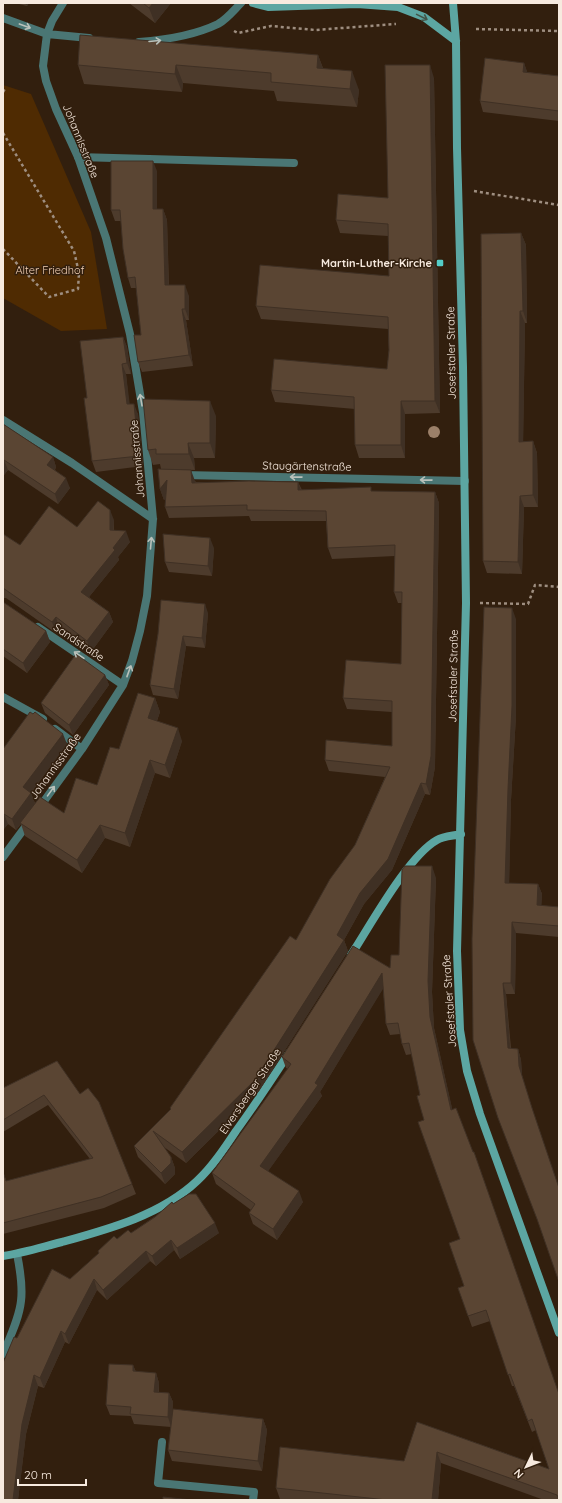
<svg xmlns="http://www.w3.org/2000/svg" width="562" height="1503" font-family="Quicksand,sans-serif">
  <style>
    .green { fill: #4f2b02 }
    .lines { fill: none; stroke-linecap: round; stroke-linejoin: round }
    .path { stroke: #9e8e80; stroke-width: 2.5; stroke-dasharray: 3 3; stroke-linecap: butt }
    .lane { stroke: #4a7674; stroke-width: 8 }
    .street { stroke: #4a7674; stroke-width: 8 }
    .secondary { stroke: #5ca6a2; stroke-width: 8 }
    .tree { fill: #9c8069 }
    .wall { fill: #4d3b2c }
    .shaded-wall { fill: #3f3024 }
    .building { fill: #5a4533; stroke: #3f3024 }
    .oneway { stroke: #435549 }
    .oneway2 { stroke: #bac1ba }
    .poi-dot { fill: #54cdc8; stroke: #321f0e; stroke-width: 1.5 }
    .labels { text-anchor: middle; dominant-baseline: central; stroke-width: 3; stroke-linejoin: round; paint-order: stroke }
    .street-label { font-size: 11px; fill: #f7eadf; stroke: #321f0e }
    .poi-label { font-size: 11px; font-weight: bold; fill: #f7eadf; stroke: #321f0e; text-anchor: end }
    .park-label { font-size: 11px; fill: #f3d0b3; stroke: #321f0e }
  </style>
  <rect width="100%" height="100%" fill="#321f0e"/>
  <path class="green" d="M3,85l28,9 60,138 16,97 -46,2 -58,-33z"/>
  <g class="lines">
    <path class="path" d="M476,29l83,2
      M234,31l4,2 33,-7 44,4 81,-6
      M3,92l3,-5
      M3,133l71,118 5,22 -1,16 -29,8 -46,-48
      M474,191l85,14
      M480,603l48,1 7,-19 24,2"/>
    <path class="lane" d="M78,157l216,6"/>
    <path class="street" d="M3,18l44,16 42,4
      M139,42c26,-2 54,-6 79,-18 9,-5 16,-14 23,-21
      M3,420l69,43 81,56
      M183,475l282,6
      M38,627l85,58
      M3,697l40,22
      M55,729l27,20
      M39,808l43,-59 41,-64 9,-24 8,-30 7,-35 6,-77 -10,-107 -13,-78 -24,-96 -28,-81 -22,-48 -10,-28 -3,-15 4,-32 5,-13 11,-18
      M3,857l26,-35
      M3,1354c7,-17 16,-35 18,-53 2,-16 -1,-32 -4,-47
      M162,1442l-4,41 96,9 -1,8"/>
    <path class="secondary" d="M253,3l15,4 89,-3 4,-1
      M453,3l3,38 1,107 6,219 3,236 -9,348 3,79 7,41 13,43 79,219
      M357,4l41,3 26,10 32,24
      M351,955c19,-29 57,-99 86,-115 7,-4 16,-4 24,-6
      M3,1256c20,-3 39,-9 59,-14 47,-13 99,-27 135,-61 15,-14 27,-32 39,-50 19,-26 36,-52 53,-78"/>
  </g>
  <circle class="tree" cx="434" cy="432" r="6"/>
  <path class="wall" d="M15,3h14l-2,3z
    M129,3h42l-16,20z
    M318,55l5,13 36,22 -2,17 -80,-6 -3,-10 -91,-8 -1,9 -98,-8 -6,-19z
    M524,63l3,9 32,4v45l-76,-9 -3,-11z
    M434,78l6,335 -35,1v44h-46l-4,-13v-36l-80,-7 -4,-12 116,-21 2,-19 -1,-21 -127,-10 -5,-13 133,-30 -1,-40 -48,-3 -4,-13 52,-22z
    M157,171v38h6l4,11 2,65 20,11v24h-3l7,46 -51,6 -4,-10 3,-27 -5,-47h-5l-3,-10 -7,-57h-6l-4,-11z
    M521,233l5,12 1,78h-2l-2,119 10,-1 4,12 1,54h-14l-2,67 -35,-1 -4,-12z
    M123,337l4,10 4,27h-5l3,30 9,10 5,52 -47,6 -4,-11 -5,-63z
    M216,416l-1,42h-21l1,12 -34,-1 -1,-5 -7,1 -5,-15z
    M3,424l50,33 3,10 -1,3 15,18 -12,16 -50,-34 -4,5h-1z
    M195,481l1,1h102l4,8 133,2 4,11 -4,264 -5,28 -5,-1 -33,76 -28,34 -20,36 4,11 -89,140 -73,72 -22,-16 7,10 4,11v6l-10,10 -27,-27 -4,-11 37,-37 -1,-1 126,-168 59,-95 30,-68 -56,-6 -4,-11 67,-14v-34l-45,-3 -4,-11 58,-34 1,-61h-4l-4,-11 1,-36 -63,3 -4,-11 -2,-27h-75l-2,-5 -80,2 -4,-11 1,-9 -2,2 -4,-11z
    M114,520v10l16,12 -12,15 1,3 -30,37 20,15 4,10 -22,30 -32,-24 -3,5 -50,-35h-3v-64l17,11 57,-18z
    M214,548l-2,28 -43,-4 -4,-10z
    M3,602l43,29 4,11 -23,31 -24,-17z
    M208,613l-3,35 -19,-2 -8,53 -25,-4 -3,-10 8,-51z
    M516,619v97l-5,84 -2,83 29,1 4,10 -1,12 18,1v30l-43,-4 -1,61h-9l5,54 7,1 3,11 1,16 13,42 -62,-78z
    M105,675l4,10 -36,50 -28,-22 -4,-10z
    M155,698l5,14 -3,9 25,20 -12,37 -15,-5 -25,74 -25,-9 -23,35 -57,-37 -4,-12 -5,6 -8,-6 -5,6v-81l64,-5 -36,49 4,10 29,10 33,-28 22,-36z
    M436,878l-4,114 2,36 18,81 107,391h-15l-103,-37 -3,37h-151l-7,-1 -4,-11 128,-27 13,-39 132,47 -13,-39 -4,2 -18,-46h-2l-22,-65 -18,6 -14,-39 6,-2 -4,-47 -36,-119 -4,-25 -8,-41 -6,1 -4,-11 -2,-10 -10,1 -4,-11 -3,-36 -63,104 2,4 -54,75 35,31 -26,38 -24,-16 -4,-11 2,-3 -35,-26 -4,-11 76,-104 -2,-1 -4,-11 108,-89 9,-13z
    M57,1061l75,123 4,10 -32,14 -101,26v-63l3,10 84,-22 -42,-54 -45,27v-44z
    M173,1204l46,29 -39,26 -6,-9 -18,16 -6,-5 -43,39 -10,-10 -28,54 -4,-2 -21,46 -6,-2 -12,48 -8,66h-15l14,-162 53,-59 29,-26 -1,-2 19,-12 14,-6z
    M133,1365l3,7 20,1 3,10v9l10,1 4,9 -1,12 91,5 4,11 -5,41 -90,-10 -4,-11 3,-23 -37,-3 -3,-8 -21,-1 -4,-10z"/>
  <path class="shaded-wall" d="M25,3h4l-2,3z
    M153,3h18l-16,20 -6,-15z
    M318,55l7,19 -1,13 -7,-19z
    M524,63l4,11 -5,-2z
    M176,65l7,18 -1,9 -7,-18z
    M430,65l4,13 6,335 -5,-12z
    M352,71l7,19 -2,17 -7,-18z
    M153,161l4,10v49l-4,-11z
    M163,209l4,11 2,76 -4,-11z
    M521,233l5,12 1,78 -4,-12z
    M185,285l4,11v24l-4,-11z
    M182,309l4,11 7,46 -4,-11z
    M520,311l5,12 -2,130 -4,-11z
    M123,337l4,10 4,27 -4,-11z
    M122,364l4,10 5,40 -4,-10z
    M210,401l6,15 -1,42 -5,-15z
    M401,401l4,13v44l-4,-13z
    M134,404l4,10 5,52 -4,-10z
    M533,441l4,12 1,54 -5,-12z
    M188,443l6,15 1,12 -6,-16z
    M53,457l3,10 -5,8 -4,-10z
    M4,460l4,10 -4,5 -1,-3v-11z
    M191,470l4,11 1,12 -4,-10z
    M66,478l4,10 -12,16 -3,-10z
    M167,480l4,11 -7,9 -4,-11z
    M298,482l4,11 -4,-3z
    M435,492l4,11 -4,264 -5,28 -4,-11z
    M520,496l4,11 -2,67 -4,-12z
    M110,510l4,10 -1,20 -3,-10z
    M126,531l4,11 -12,15 1,3 -34,42 -4,-10 32,-44z
    M210,538l4,10 -2,28 -4,-10z
    M205,604l3,9 -3,35 -3,-10z
    M512,608l4,11v97l-5,84 -2,93 -4,-10z
    M109,612l4,10 -22,30 -4,-11z
    M56,617l3,11 -3,5 -4,-11z
    M46,631l4,11 -23,31 -4,-10z
    M183,636l3,10 -8,53 -4,-10z
    M105,675l4,10 -36,50 -4,-10z
    M155,698l5,14 -7,19 -5,-13z
    M178,728l4,13 -12,37 -5,-13z
    M63,734l4,10 -40,54 -4,-11z
    M150,760l5,13 -25,74 -5,-14z
    M421,783l4,11 -33,76 -28,34 -20,36 4,11 -89,140 -73,72 -4,-11 155,-217z
    M31,793l4,11 -19,26 -4,-11z
    M4,814l4,10 -5,6v-15z
    M100,825l5,13 -23,35 -5,-13z
    M432,866l4,12 -4,114 2,36 21,93 -4,-11 -21,-93 -2,-36z
    M538,884l4,10 -1,22 -4,-11z
    M512,922l4,11 -1,61 -4,-11z
    M382,973l4,11 -66,108 2,4 -58,81 -4,-11 55,-83z
    M503,983l3,11 5,64 -3,-10z
    M518,1049l3,11 1,16 13,42 -16,-52z
    M171,1157l4,11v6l-10,10 -4,-11z
    M299,1191l4,11 -26,38 -4,-11z
    M215,1223l4,10 -39,26 -3,-11z
    M171,1240l3,10 -18,16 -4,-10z
    M146,1251l4,10 -43,39 -4,-10z
    M94,1279l3,11 -28,54 -4,-10z
    M61,1331l4,11 -21,46 -4,-10z
    M133,1365l4,10 -4,-4z
    M156,1373l3,10 -1,18 -4,-9z
    M34,1375l4,11 -12,48 -8,66h-5l9,-76z
    M169,1393l4,9 -2,25 -3,-10z
    M263,1419l4,11 -5,41 -4,-10z
    M437,1452l4,11 -3,37h-6z"/>
  <path class="building" d="M143,3h10l-4,5z
    M80,35l238,20 -1,13 35,3 -2,18 -79,-7v-9l-95,-8 -1,9 -97,-9z
    M485,58l39,5 -1,9 36,4v35l-79,-10z
    M385,65h45l5,336h-34v44h-46l-1,-48 -83,-7 3,-31 113,10 2,-19 -1,-33 -132,-11 4,-41 129,11 -1,-52 -52,-4 2,-26 50,4z
    M111,161h42v48h10l2,76h20v24h-3l7,46 -51,7 -4,-27h7l-6,-58 -7,1 -5,-29 -3,-39h-9z
    M521,233l2,78h-3l-1,131 14,-1v54l-13,1 -2,66 -35,-1 -2,-327z
    M123,337l4,26 -5,1 5,40h7l5,52 -47,5 -8,-63h3l-7,-57z
    M143,399l67,2v42h-22l1,11h-33v-5l-8,1z
    M3,424l50,33 -6,8 19,13 -11,16 -51,-34 -1,1z
    M158,469l33,1 1,13 57,-2 49,1v8l73,-3v4l64,1 -4,264 -5,28 -5,-1 -33,76 -28,34 -23,42 7,5 -89,140 -73,72 -29,-21 18,26v6l-10,10 -27,-27 37,-37 -1,-1 120,-172 6,4 34,-61 25,-34 35,-78 -65,-7 1,-20 66,6v-45l-49,-3 3,-38 55,4 1,-72h-8l1,-47 -67,3 -2,-37 -79,-1v-5l-82,2 2,-27 -7,9z
    M98,501l12,9v20l16,1 -13,17 2,2 -34,42 28,20 -22,29 -31,-24 -4,5 -49,-34v-54l17,11 29,-39 28,21z
    M163,534l47,4 -2,28 -43,-4z
    M161,600l44,4 -3,34 -19,-2 -9,53 -24,-4 8,-51z
    M3,602l43,29 -23,32 -20,-14z
    M484,607l28,1v98l-4,83 -3,94 33,1 -1,21 22,2v19l-47,-4 -1,61h-8l5,65 10,1 1,17 13,42 27,80v94l-22,-63 -39,-101 -25,-78 -1,-101z
    M76,654l29,21 -36,50 -28,-22z
    M138,693l17,5 -7,20 30,10 -13,37 -15,-5 -25,73 -25,-8 -23,35 -57,-37 20,-26 24,16 12,-35 21,7 13,-38 9,2z
    M30,712l3,2 2,-2 28,22 -40,53 8,6 -19,26 -8,-5 -1,1v-66z
    M405,866h27l-4,115 2,36 21,93 5,-2 17,44h1l85,242v106l-2,-5 -120,-43 -5,48h-45l-111,-12 4,-41 124,14 13,-39 132,47 -17,-50 -4,2 -18,-47 -2,1 -22,-65 -18,6 -10,-28 6,-2 -15,-43 11,-4 -42,-117 6,-2 -7,-24 3,-1 -11,-52 -7,1 -4,-21 -12,1 -4,-51 -67,110 3,2 -58,81 39,25 -26,38 -24,-16 6,-9 -43,-31 79,-109 -9,-7 71,-111 37,22 1,-13h8l3,-85z
    M57,1061l23,33 8,-6 11,14 33,82 -31,13 -98,26v-51l3,9 87,-23 -49,-63 -41,25v-32z
    M189,1194h7l19,29 -38,25 -6,-8 -19,16 -6,-5 -43,39 -9,-11 -29,55 -4,-3 -21,47 -6,-3 -12,49 -9,76h-10v-137l11,-26 3,1 35,-69 18,10 29,-26 -1,-2 16,-15 3,3 11,-9 3,3 24,-16 17,-15 1,2z
    M109,1364l24,1v6l23,2 -2,19 15,1 -1,24 -38,-3 1,-7 -25,-2z
    M173,1409l90,10 -5,42 -90,-11z
    M163,1497l29,3h-29z"/>
  <defs><path id="oneway-shaft" d="M-6 0H5M1.5-3L5.5 0L1.5 3" fill="none" stroke-width="1.6" stroke-linecap="round" stroke-linejoin="round"/></defs>
  <use class="oneway" href="#oneway-shaft" transform="translate(422 17) rotate(26)"/>
  <g class="oneway2">
    <use href="#oneway-shaft" transform="translate(25 26) rotate(20)"/>
    <use href="#oneway-shaft" transform="translate(155 41) rotate(-5)"/>
    <use href="#oneway-shaft" transform="translate(141 400) rotate(-100)"/>
    <use href="#oneway-shaft" transform="translate(296 477) rotate(-179)"/>
    <use href="#oneway-shaft" transform="translate(426 480) rotate(-179)"/>
    <use href="#oneway-shaft" transform="translate(151 543) rotate(-85)"/>
    <use href="#oneway-shaft" transform="translate(79 655) rotate(-146)"/>
    <use href="#oneway-shaft" transform="translate(129 671) rotate(-70)"/>
    <use href="#oneway-shaft" transform="translate(51 791) rotate(-54)"/>
  </g>
  <rect class="poi-dot" x="436" y="259" width="8" height="8" rx="2"/>
  <g class="labels">
    <g class="street-label">
      <text transform="translate(81 141) rotate(68)">Johannisstraße</text>
      <text transform="translate(451 353) rotate(-91)">Josefstaler Straße</text>
      <text transform="translate(137 459) rotate(-95)">Johannisstraße</text>
      <text transform="translate(307 466) rotate(1)">Staugärtenstraße</text>
      <text transform="translate(79 642) rotate(34)">Sandstraße</text>
      <text transform="translate(453 676) rotate(-89)">Josefstaler Straße</text>
      <text transform="translate(55 766) rotate(-54)">Johannisstraße</text>
      <text transform="translate(449 1001) rotate(-94)">Josefstaler Straße</text>
      <text transform="translate(250 1091) rotate(-56)">Elversberger Straße</text>
    </g>
    <g class="poi-label">
      <text x="432" y="263">Martin-Luther-Kirche</text>
    </g>
    <g class="park-label">
      <text x="50" y="270">Alter Friedhof</text>
    </g>
  </g>
  <rect width="562" height="1503" fill="none" stroke="#f7eadf" stroke-width="8"/>
  <g transform="translate(526 1467) rotate(227)" stroke="#321f0e" stroke-width="3" paint-order="stroke">
  <path d="M0-3L7 15L0 10L-7 15Z" fill="#f7eadf"/>
  <text y="-6" font-size="11" font-weight="bold" text-anchor="middle" fill="#f7eadf">N</text>
  </g>
  <path d="M18 1479v6h68v-6" fill="none" stroke="#f7eadf" stroke-width="2"/>
  <text x="24" y="1479" font-size="12" fill="#f7eadf" stroke="#321f0e" stroke-width="3" paint-order="stroke">20 m</text>
</svg>
